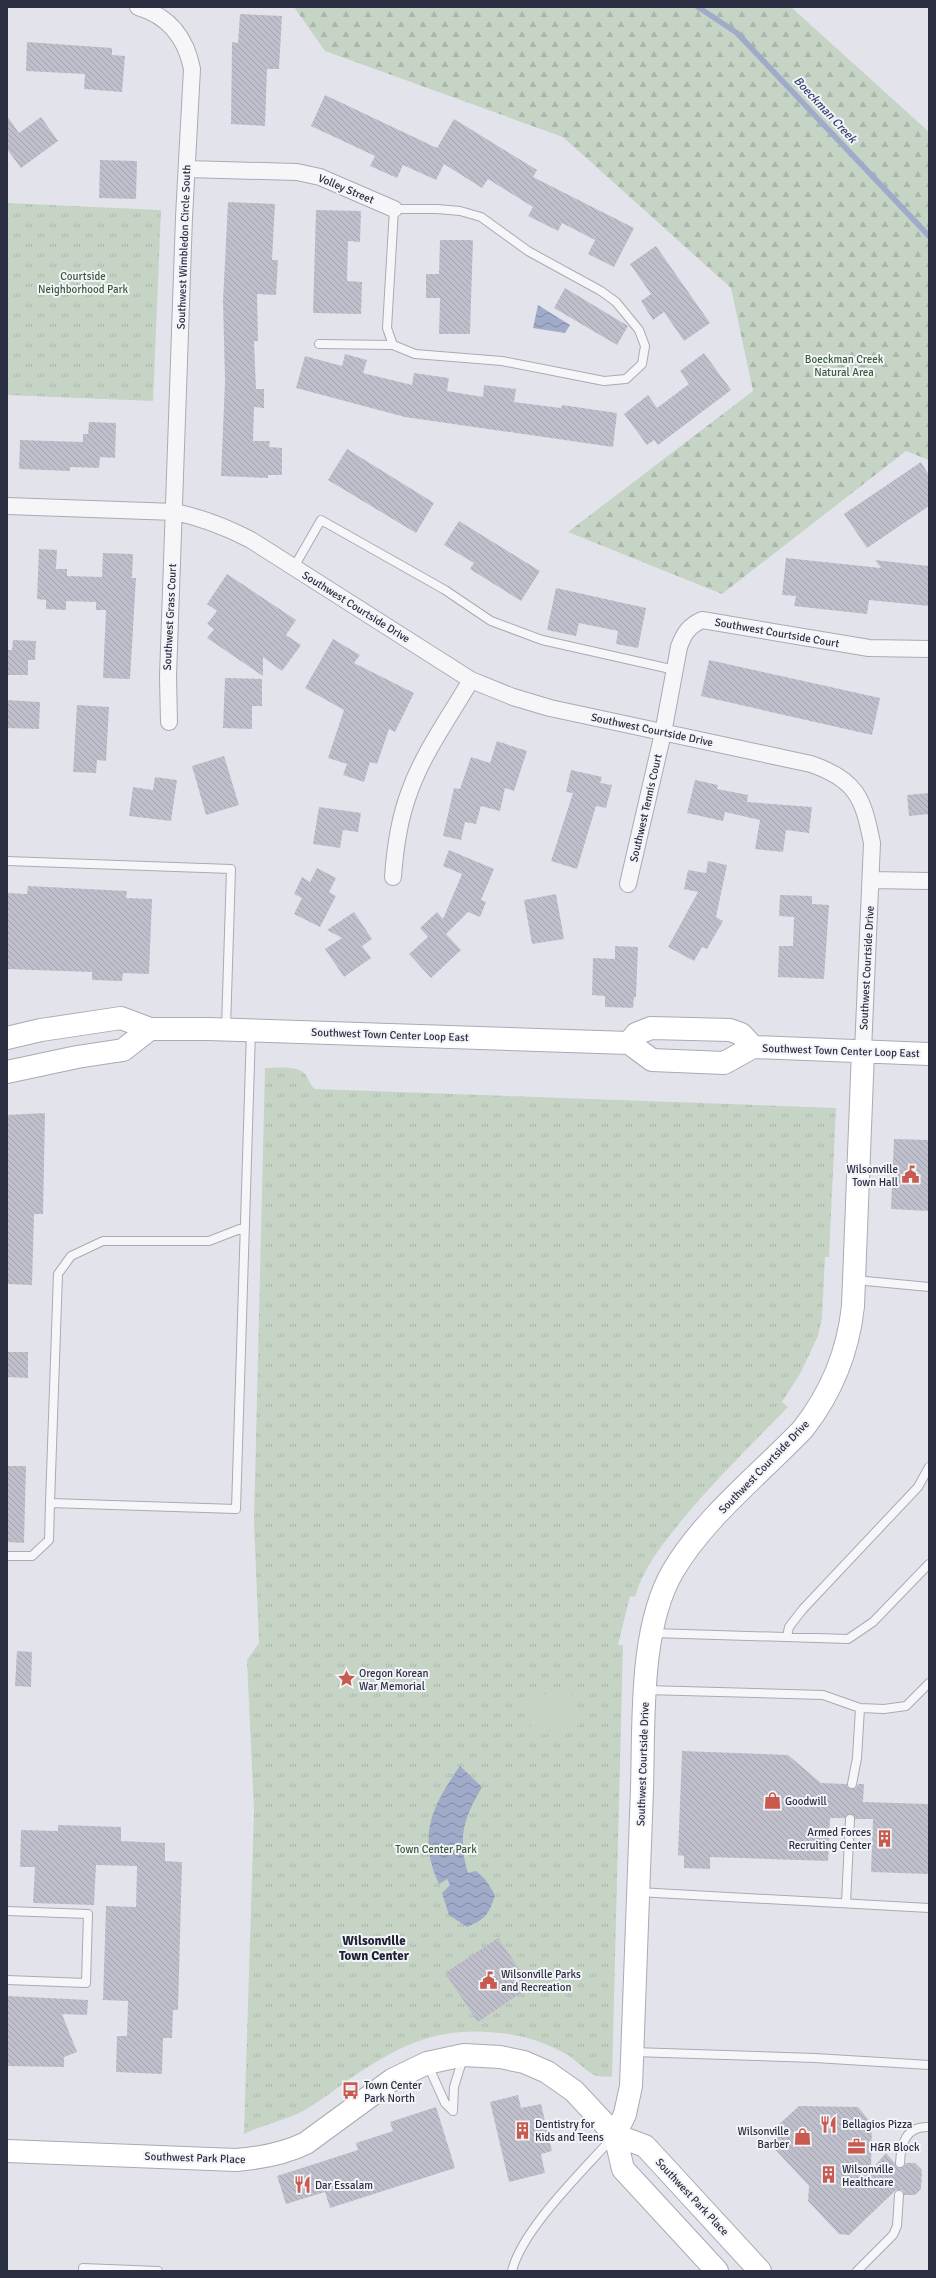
<svg xmlns="http://www.w3.org/2000/svg" width="936" height="2278" font-family="Signika,sans-serif">
  <style>
    .grass { fill: url(#grass-tufts) }
    .forest { fill: url(#forest-firs) }
    .pitch { fill: #c5d4c5 }
    .water { fill: url(#water-waves) }
    .lines { fill: none; stroke-linecap: round; stroke-linejoin: round }
    .stream { stroke: #a0aac9; stroke-width: 5.5 }
    .building { fill: url(#building-back-hatch) }
    .lane-casing { stroke: #a8aab5; stroke-width: 10 }
    .street-casing { stroke: #a8aab5; stroke-width: 18 }
    .secondary-casing { stroke: #a8aab5; stroke-width: 24 }
    .lane { stroke: #f6f6f9; stroke-width: 8 }
    .street { stroke: #f6f6f9; stroke-width: 16 }
    .secondary { stroke: #fff; stroke-width: 22 }
    .labels { text-anchor: middle; dominant-baseline: central; stroke-width: 4; stroke-linejoin: round; paint-order: stroke }
    .street-label { font-size: 11px; fill: #2c2e42; stroke: #f3f4f8 }
    .park-label { font-size: 11px; fill: #395d3b; stroke: #f3f4f8 }
    .poi-label { font-size: 11px; fill: #2c2e42; stroke: #f3f4f8; text-anchor: start }
    .water-label { font-size: 12px; font-style: italic; fill: #374475; stroke: #f3f4f8 }
    .quarter-label { font-size: 13px; font-weight: bold; fill: #1e2033; stroke: #f3f4f8 }
  </style>
  <defs>
    <pattern id="grass-tufts" width="24" height="20" patternUnits="userSpaceOnUse"><rect width="24" height="20" fill="#c5d4c5"/><path d="M3 7l-1-3M5 7V3M7 7l1-3M15 17l-1-3M17 17v-4M19 17l1-3" fill="none" stroke="#a9b6aa"/></pattern>
    <pattern id="forest-firs" width="22" height="20" patternUnits="userSpaceOnUse"><rect width="22" height="20" fill="#c5d4c5"/><path d="M5 1l3.5 6h-7zM16 11l3.5 6h-7z" fill="#a9b6aa"/></pattern>
    <pattern id="water-waves" width="16" height="10" patternUnits="userSpaceOnUse"><rect width="16" height="10" fill="#a0aac9"/><path d="M0 5q4-4 8 0t8 0" fill="none" stroke="#838ba5"/></pattern>
    <pattern id="building-back-hatch" width="6" height="6" patternUnits="userSpaceOnUse"><rect width="6" height="6" fill="#bebfca"/><path d="M-1 5l2 2M0 0l6 6M5-1l2 2" fill="none" stroke="#a3a4af"/></pattern>
  </defs>
  <rect width="100%" height="100%" fill="#e3e4eb"/>
  <path class="grass" d="M7,203l154,7 -8,191 -146,-6z
    M265,1068c10,0 33,-3 40,6 4,5 4,10 10,15l521,19 -7,149h-4l-3,61 -4,18 -18,38 -18,28 6,5c-36,37 -73,73 -106,113 -19,24 -38,46 -47,77l-5,-1 -12,49h5l-11,432c-5,-1 -10,0 -15,-1 -6,-1 -22,-16 -29,-21 -16,-9 -36,-17 -54,-20 -70,-12 -110,7 -166,45 -15,11 -29,22 -45,31 -19,10 -39,13 -59,23l10,-324 -7,-150 12,-17 -5,-122z"/>
  <path class="forest" d="M294,7h497l138,125v328l-23,-9 -184,143 -154,-62 185,-141 -22,-103 -168,-151 -238,-86z"/>
  <path class="pitch" d="M570,1688l9,38 -46,11 -8,-38z"/>
  <path class="water" d="M538,305l32,20 -5,8 -32,-5z
    M460,1766l22,21c-18,31 -25,50 -14,86l8,-2 9,8 10,16c-6,19 -9,24 -28,32l-18,-12 -7,-22 8,-8 -3,-6 -8,5c-22,-48 -7,-78 21,-118z"/>
  <g class="lines">
    <path class="stream" d="M698,7l39,26 192,203"/>
  </g>
  <path class="building" d="M240,14l42,2 -3,53h-12l-2,57 -34,-2 1,-82 6,1z
    M27,42l85,6v7l13,1 -3,36 -38,-3 1,-15 -59,-3z
    M325,95l112,53 17,-29 83,51 -4,7 101,51 -20,39 -26,-13 7,-14 -33,-17 -4,8 -30,-15 5,-9 -45,-28 -6,9 -38,-24 -8,16 -33,-15 -6,13 -27,-12 5,-10 -64,-30z
    M7,116l12,17 22,-16 17,24 -37,27 -14,-19z
    M100,160l37,1 -1,38 -37,-1z
    M228,202l47,2 -3,56h6l-2,35 -19,-1 1,47h-4l2,48h8v19l-10,-1 -1,34h17l-1,6 13,1v27h-14v3l-47,-2 4,-95 -2,-80z
    M316,210l45,1 -1,31 -12,-1 -1,40 15,1 -1,32 -48,-1z
    M440,240h33l-3,94h-31l1,-36h-14v-24h13z
    M656,246l54,77 -26,18 -20,-29 -11,8 -12,-19 10,-7 -21,-30z
    M565,288l63,38 -11,19 -63,-37z
    M704,353l27,37 -73,55 -4,-5 -7,5 -23,-31 24,-19 9,13 32,-24 -9,-13z
    M345,354l22,6 -4,13 49,12 2,-12 35,5 -2,13 36,6 1,-12 32,4 -2,13 47,6 1,-3 55,8 -4,34 -208,-30 -109,-29 9,-32 37,10z
    M89,422l27,1 -1,35 -15,-1 -1,11 -29,-1v4l-51,-2 1,-29 63,2v-8h5z
    M347,449l87,54 -18,30 -88,-53z
    M921,462l8,13v31l-62,42 -23,-34z
    M459,521l81,50 -19,30 -51,-32 4,-6 -30,-18z
    M39,549l18,1 -1,19h11v7l35,1 1,-24 30,1 -1,24h4l-6,101 -27,-1 3,-68h-10v-8l-30,-1v9l-20,-1v-9l-9,-1z
    M786,558l95,10 -6,-8 54,6v40l-60,-6 -2,14 -73,-8 2,-10 -14,-1z
    M227,574l69,46 -10,15 15,10 -19,26 -19,-14v19l-56,-38 7,-9 -7,-5 10,-13 -10,-7z
    M556,588l90,20 -8,40 -22,-4 2,-13 -39,-8 -3,13 -29,-6z
    M333,639l27,16 -6,8 60,30 -19,39 -6,-3 -12,35 -7,-2 -6,20 -21,-7 4,-11 -19,-6 16,-48 -39,-22z
    M13,640l23,1 -1,19h-7v15h-21v-25h5z
    M709,660l171,38 -8,37 -171,-39z
    M225,678l37,1v27h-10v23l-29,-1z
    M7,700l33,2 -1,27 -32,-1z
    M77,705l32,2 -3,54 -9,-1 -1,13 -23,-1z
    M497,741l30,10 -13,40 -9,-3 -5,23 -19,-5 -5,18 -11,-2 -4,18 -18,-4 11,-48 6,1 11,-32 19,6z
    M224,756l15,49 -33,10 -14,-49z
    M571,770l31,7 -2,6 12,2 -6,23 -10,-2 -19,63 -26,-8 22,-68 -7,-1z
    M155,777l22,3 -6,41 -42,-5 4,-29 20,3z
    M695,780l23,5 -1,4 31,6 -1,7 65,5 -3,26 -23,-3 -3,22 -28,-3 5,-29 -35,-8 -2,9 -36,-8z
    M929,793v21l-20,2 -2,-21z
    M319,807l42,6 -3,19 -15,-2 -3,18 -27,-4z
    M449,850l45,19 -13,31 5,2 -6,15 -12,-5 -22,22 15,16 -30,28 -22,-24 19,-17 -8,-9 17,-16 6,7 19,-45 -19,-8z
    M708,861l19,4 -11,52 7,4 -16,28 -5,-2 -8,14 -26,-14 30,-55 -14,-3 4,-19 18,3z
    M317,868l19,10 -7,14 7,4 -16,31 -26,-13 8,-16 -8,-4 8,-17 8,5z
    M28,886l99,5 -1,7 26,1 -3,75 -26,-1 -1,8 -30,-1v-8l-85,-3v-76l20,1z
    M556,894l8,45 -32,5 -8,-44z
    M780,895l32,1v8l17,1 -5,74 -46,-2 1,-31h14l1,-29 -15,-1z
    M354,912l18,27 -10,7 9,12 -27,19 -19,-28 17,-11 -15,-8z
    M615,946l23,1 -2,50h-2l-1,11 -28,-1v-11l-13,-1 1,-37 22,1z
    M45,1113l-2,101h-9l-2,71 -25,-1v-169z
    M894,1139l35,1v71l-38,-2z
    M7,1352h21v26l-21,-1z
    M7,1466h19l-2,77 -17,-1z
    M17,1651l15,1 -1,35 -16,-1z
    M682,1751l106,4 33,28 26,1 4,5 5,-1 2,-4h6l-1,18 66,2v70l-58,-2 2,-53h-18l-5,-5 -5,4h-15l-2,43 -118,-4v12l-26,-1v-12l-6,-1z
    M58,1825l63,2v14l44,2v18l17,1 -4,148h-5l-1,28h-9l-1,36 -46,-2 1,-36h10l1,-35 -25,-1 3,-94 30,1 1,-41 -41,-1 -2,40 -61,-2 2,-36h-15l1,-37 37,1z
    M498,1938l33,48 -53,36 -33,-49z
    M7,1996l81,4 -1,15 -25,-1 15,38 -13,5v10l-57,-1z
    M518,2095l3,13 20,-4 11,47 -11,3 4,19 -36,9 -19,-80z
    M799,2106l59,1 14,17 -1,46 15,-17 13,15 5,-2 2,-3h9l7,7 -1,19 -6,6h-11l-2,-5h-6l-47,45 -10,-1 -31,-33 1,-15 -37,-40 3,-3 2,-17z
    M436,2107l19,61 -125,40 -5,-16 -39,12 -9,-28 81,-26 -2,-7 37,-12 -3,-9z"/>
  <g class="lines">
    <defs>
      <path id="lane" d="M394,209h43l23,2 21,6 47,34 73,40 15,11 23,28 6,16 -3,18 -16,15 -22,2 -102,-20 -87,-7 -22,-9 -6,-17z
        M319,344l74,1
        M294,567l27,-47 124,70 46,31 51,19 133,30
        M7,861l224,8 -5,159
        M245,1227l-36,14h-106l-32,15 -13,18 -8,229 186,6 15,-478
        M855,1280l74,7
        M7,1556h25l17,-16 1,-37
        M652,1633l196,6 25,-17 56,-58
        M787,1637l2,-10 14,-18 115,-122 11,-20
        M646,1690l177,5 37,13 24,1 22,-3 23,-23
        M852,1784l5,-26 3,-50
        M638,1892l291,16
        M846,1903l4,-84
        M7,1911l81,3 -2,69 -79,-3
        M633,2052l182,6 114,7
        M427,2063l18,40 8,8
        M453,2111l1,-24 9,-29
        M900,2163c1,-20 6,-37 29,-36
        M83,2271v-3l75,3
        M512,2271c10,-42 72,-101 101,-134
        M857,2271l36,-36 4,-9 2,-31"/>
      <path id="street" d="M138,7c31,9 48,31 54,62l-8,148 -16,460 1,45
        M187,169l110,3 23,5 74,32
        M7,506l168,6c28,6 51,15 76,28l220,140 42,17 37,11 261,56c46,16 52,34 61,79l-9,208
        M393,877c2,-29 6,-57 16,-84 14,-40 41,-77 62,-113
        M871,880l58,1
        M628,884l35,-151 16,-86c5,-14 10,-21 23,-27l167,28 60,1"/>
      <path id="secondary" d="M7,1038l34,-8 80,-12 29,11h58l421,14 23,17 72,3 29,-16 176,7
        M629,1043l7,-9 15,-6 79,2 11,4 12,13
        M7,1072l70,-15 46,-7 27,-21
        M615,2135l10,-21 6,-28c4,-99 7,-198 11,-297 2,-66 -3,-160 31,-218 31,-53 87,-97 130,-142 29,-37 45,-76 50,-123l10,-255
        M615,2135l8,34 94,102
        M7,2151l229,9c25,-2 48,-6 70,-17l86,-63 35,-17 37,-8 36,2 24,5 23,10 27,19 41,44 30,11 115,125"/>
    </defs>
    <use href="#lane" class="lane-casing"/>
    <use href="#street" class="street-casing"/>
    <use href="#secondary" class="secondary-casing"/>
    <use href="#lane" class="lane"/>
    <use href="#street" class="street"/>
    <use href="#secondary" class="secondary"/>
  </g>
  <defs>
    <symbol id="civic-bare" viewBox="-9 -9 18 18"><path d="M-.6-6.5H3V-4.5H.6V-3L4-1V1h2V6H-6V1h2V-1L-.6-3ZM-1.2 2.5V6h2.4V2.5Z" fill="#c95a4f" stroke="#f3f4f8" stroke-width="2.5" paint-order="stroke"/></symbol>
    <symbol id="sight-bare" viewBox="-9 -9 18 18"><path d="M0-6L1.8-2.2L6-1.7L2.9 1.2L3.7 5.4L0 3.3L-3.7 5.4L-2.9 1.2L-6-1.7L-1.8-2.2Z" fill="#c95a4f" stroke="#f3f4f8" stroke-width="2.5" paint-order="stroke"/></symbol>
    <symbol id="shop-bare" viewBox="-9 -9 18 18"><path d="M-5-2.5h2.3a2.7 3.5 0 0 1 5.4 0H5L5.5 6h-11ZM-1.5-2.5h3a1.5 2.3 0 0 0-3 0Z" fill="#c95a4f" stroke="#f3f4f8" stroke-width="2.5" paint-order="stroke"/></symbol>
    <symbol id="building-bare" viewBox="-9 -9 18 18"><path d="M-4-6H4V6H1V3H-1V6H-4ZM-2.5-4.3h1.7v1.8h-1.7ZM.8-4.3h1.7v1.8H.8ZM-2.5-1h1.7V.8h-1.7ZM.8-1h1.7V.8H.8Z" fill="#c95a4f" stroke="#f3f4f8" stroke-width="2.5" paint-order="stroke"/></symbol>
    <symbol id="bus-bare" viewBox="-9 -9 18 18"><path d="M-5-6H5V4H4V6H2V4H-2V6H-4V4H-5ZM-3.5-4V0h7V-4ZM-3.5 1.2v1.5H-2V1.2ZM2 1.2v1.5H3.5V1.2Z" fill="#c95a4f" stroke="#f3f4f8" stroke-width="2.5" paint-order="stroke"/></symbol>
    <symbol id="restaurant-bare" viewBox="-9 -9 18 18"><path d="M-5-6h1v4h1v-4h1v4h1v-4h1v5L-1.5 .5V6h-2V.5L-5-1ZM5-6V6H3V1.5H1.5Q1.5-4 5-6Z" fill="#c95a4f" stroke="#f3f4f8" stroke-width="2.5" paint-order="stroke"/></symbol>
    <symbol id="office-bare" viewBox="-9 -9 18 18"><path d="M-6-3h4V-5.5h4V-3h4V5H-6ZM-1-4.5V-3h2v-1.5ZM-6 0V1H6V0Z" fill="#c95a4f" stroke="#f3f4f8" stroke-width="2.5" paint-order="stroke"/></symbol>
  </defs>
  <g fill-rule="evenodd">
    <use href="#civic-bare" x="898" y="1162" width="25" height="25"/>
    <use href="#sight-bare" x="334" y="1666" width="25" height="25"/>
    <use href="#shop-bare" x="760" y="1788" width="25" height="25"/>
    <use href="#building-bare" x="872" y="1826" width="25" height="25"/>
    <use href="#civic-bare" x="476" y="1968" width="25" height="25"/>
    <use href="#bus-bare" x="338" y="2078" width="25" height="25"/>
    <use href="#restaurant-bare" x="816" y="2112" width="25" height="25"/>
    <use href="#building-bare" x="510" y="2118" width="25" height="25"/>
    <use href="#shop-bare" x="790" y="2124" width="25" height="25"/>
    <use href="#office-bare" x="844" y="2134" width="25" height="25"/>
    <use href="#building-bare" x="816" y="2162" width="25" height="25"/>
    <use href="#restaurant-bare" x="290" y="2172" width="25" height="25"/>
  </g>
  <g class="labels">
    <g class="street-label">
      <text transform="translate(346 189) rotate(23)">Volley Street</text>
      <text transform="translate(184 247) rotate(-88)">Southwest Wimbledon Circle South</text>
      <text transform="translate(356 607) rotate(32)">Southwest Courtside Drive</text>
      <text transform="translate(170 617) rotate(-87)">Southwest Grass Court</text>
      <text transform="translate(777 633) rotate(10)">Southwest Courtside Court</text>
      <text transform="translate(652 730) rotate(12)">Southwest Courtside Drive</text>
      <text transform="translate(646 808) rotate(-77)">Southwest Tennis Court</text>
      <text transform="translate(867 968) rotate(-87)">Southwest Courtside Drive</text>
      <text transform="translate(390 1035) rotate(2)">Southwest Town Center Loop East</text>
      <text transform="translate(841 1051) rotate(2)">Southwest Town Center Loop East</text>
      <text transform="translate(764 1467) rotate(-46)">Southwest Courtside Drive</text>
      <text transform="translate(643 1764) rotate(-88)">Southwest Courtside Drive</text>
      <text transform="translate(195 2158) rotate(2)">Southwest Park Place</text>
      <text transform="translate(692 2197) rotate(47)">Southwest Park Place</text>
    </g>
    <g class="park-label">
      <text x="83" y="276">Courtside<tspan x="83" dy="13">Neighborhood Park</tspan></text>
      <text x="844" y="359">Boeckman Creek<tspan x="844" dy="13">Natural Area</tspan></text>
      <text x="436" y="1849">Town Center Park</text>
    </g>
    <g class="poi-label">
      <text x="898" y="1169" text-anchor="end">Wilsonville<tspan x="898" dy="13">Town Hall</tspan></text>
      <text x="359" y="1673">Oregon Korean<tspan x="359" dy="13">War Memorial</tspan></text>
      <text x="785" y="1801">Goodwill</text>
      <text x="871" y="1832" text-anchor="end">Armed Forces<tspan x="871" dy="13">Recruiting Center</tspan></text>
      <text x="501" y="1974">Wilsonville Parks<tspan x="501" dy="13">and Recreation</tspan></text>
      <text x="364" y="2085">Town Center<tspan x="364" dy="13">Park North</tspan></text>
      <text x="535" y="2124">Dentistry for<tspan x="535" dy="13">Kids and Teens</tspan></text>
      <text x="842" y="2124">Bellagios Pizza</text>
      <text x="789" y="2131" text-anchor="end">Wilsonville<tspan x="789" dy="13">Barber</tspan></text>
      <text x="870" y="2147">H&amp;R Block</text>
      <text x="842" y="2169">Wilsonville<tspan x="842" dy="13">Healthcare</tspan></text>
      <text x="315" y="2185">Dar Essalam</text>
    </g>
    <g class="water-label">
      <text transform="translate(825 110) rotate(47)">Boeckman Creek</text>
    </g>
    <g class="quarter-label">
      <text x="374" y="1941">Wilsonville<tspan x="374" dy="15">Town Center</tspan></text>
    </g>
  </g>
  <rect width="936" height="2278" fill="none" stroke="#2c2e42" stroke-width="16"/>
</svg>
